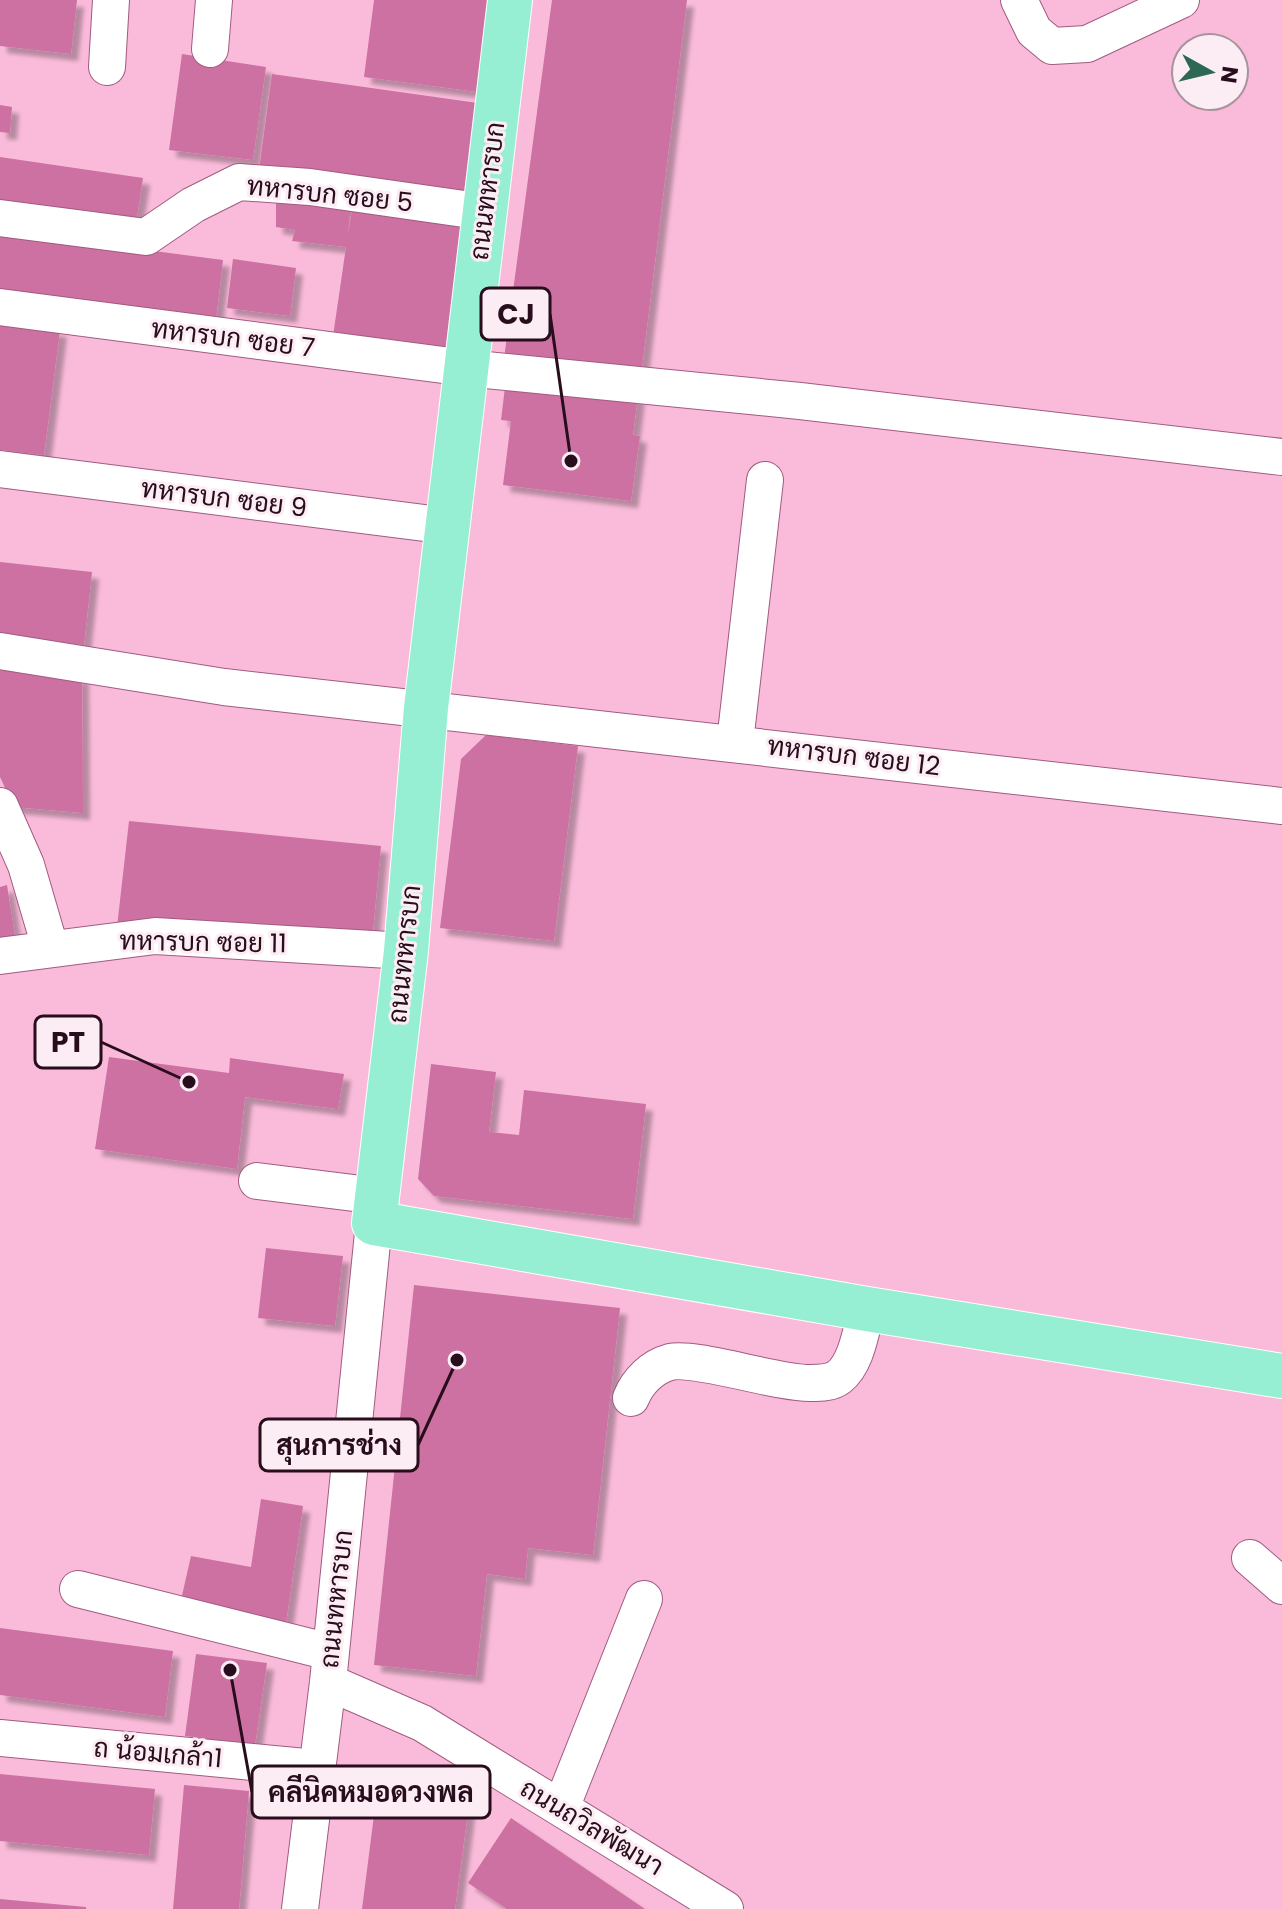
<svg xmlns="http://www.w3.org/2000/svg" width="1282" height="1909" font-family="Poppins,Sarabun,sans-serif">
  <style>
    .building { fill: #cd70a2; filter: url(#shadow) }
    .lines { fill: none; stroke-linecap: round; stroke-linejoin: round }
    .minor-casing { stroke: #a15b80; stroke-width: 38 }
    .major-casing { stroke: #fff; stroke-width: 46 }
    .minor { stroke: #fff; stroke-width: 36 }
    .major { stroke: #97efd3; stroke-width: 44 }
    .labels { text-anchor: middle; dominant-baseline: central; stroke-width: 6; stroke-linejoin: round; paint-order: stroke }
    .street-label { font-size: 26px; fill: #280d1c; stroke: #fcecf3 }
    .leader { fill: none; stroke: #280d1c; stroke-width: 3 }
    .callout-dot { fill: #280d1c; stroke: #fcecf3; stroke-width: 3 }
    .callout { fill: #fcecf3; stroke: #280d1c; stroke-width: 3 }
    .callout-label { font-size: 28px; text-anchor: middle; font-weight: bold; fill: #280d1c }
  </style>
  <defs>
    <filter id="shadow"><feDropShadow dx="7" dy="7" stdDeviation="2" flood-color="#0004"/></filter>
  </defs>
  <rect width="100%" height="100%" fill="#fabbda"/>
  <path class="building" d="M0,0h77l-6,54 -71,-8z
    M374,0h117l-13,92 -114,-15z
    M552,0h135l-46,376 -138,-10z
    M182,54l84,13 -13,93 -84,-10z
    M272,74l213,30 -12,93 -214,-27z
    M0,105l12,2 -2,26 -10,-1z
    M0,157l143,21 -9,58 -134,-19z
    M276,191l75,9 -3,36 6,-40 118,18 -23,147 -117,-18 14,-96 -54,-6 3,-11 -19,-3z
    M0,231l223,29 -8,68 -215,-28z
    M233,259l63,9 -6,48 -63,-8z
    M0,323l60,7 -16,125 -44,-5z
    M506,379l132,16 -5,40 7,1 -9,65 -128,-16 8,-64 -10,-1z
    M0,562l92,10 -8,73 -84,-11z
    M0,668l82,8 1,137 -69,-6 -14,-30z
    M486,735l92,11 -24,195 -114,-13 21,-169z
    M129,821l252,25 -9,95 -255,-14z
    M7,885l9,58 -16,3v-59z
    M109,1057l120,16 1,-15 114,16 -6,35 -93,-12 -8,72 -142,-20z
    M431,1064l65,8 -7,60 30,3 5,-45 122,14 -13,115 -199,-23 -16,-17z
    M266,1248l77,8 -8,70 -77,-8z
    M414,1285l206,23 -27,247 -65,-7 -3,31 -38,-5 -11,102 -102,-11z
    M261,1499l42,7 -17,117 -105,-23 10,-44 60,11z
    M0,1628l173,23 -8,66 -165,-22z
    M196,1654l71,9 -12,82 -70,-9z
    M0,1774l155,15 -6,66 -149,-14z
    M379,1776l92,13 -16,120h-93z
    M184,1785l65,6 -10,118h-66z
    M511,1818l134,91h-138l-39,-26z
    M0,1899l86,8v2h-86z"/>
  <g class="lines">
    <defs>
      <path id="minor" d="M1019,0l15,31 18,15 35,-2 94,-44
        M210,49l4,-49
        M107,67l4,-67
        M0,218l146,19 47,-32 46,-23 71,5 175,25
        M0,307l466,61 334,33 482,56
        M0,469l448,57
        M0,651l224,36 1058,119
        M735,742l30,-262
        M0,806l26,59 24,82
        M0,956l155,-20 251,15
        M257,1181l121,15
        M631,1398c7,-17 21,-31 39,-36 25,-6 105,21 140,21 11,0 21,0 29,-6 18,-14 22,-48 28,-68
        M1250,1558l32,28
        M78,1589l252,63
        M328,1682l94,41 303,186
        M0,1738l316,30
        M561,1808l83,-209
        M300,1909l28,-227 46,-459"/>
      <path id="major" d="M510,0l-84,708 -20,243 -32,272 493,86 415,67"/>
    </defs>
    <use href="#minor" class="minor-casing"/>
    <use href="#major" class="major-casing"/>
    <use href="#minor" class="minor"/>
    <use href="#major" class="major"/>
  </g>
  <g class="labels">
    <g class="street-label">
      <text transform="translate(487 191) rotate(-83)">ถนนทหารบก</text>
      <text transform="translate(330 194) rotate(6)">ทหารบก ซอย 5</text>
      <text transform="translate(233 338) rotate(7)">ทหารบก ซอย 7</text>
      <text transform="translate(224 498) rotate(7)">ทหารบก ซอย 9</text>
      <text transform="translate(854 756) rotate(7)">ทหารบก ซอย 12</text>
      <text transform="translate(203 942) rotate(1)">ทหารบก ซอย 11</text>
      <text transform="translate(404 954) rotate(-84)">ถนนทหารบก</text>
      <text transform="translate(336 1599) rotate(-84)">ถนนทหารบก</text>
      <text transform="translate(158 1753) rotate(5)">ถ น้อมเกล้า1</text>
      <text transform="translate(592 1827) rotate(31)">ถนนถวิลพัฒนา</text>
    </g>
  </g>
  <path class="leader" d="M571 461L550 314M189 1082L101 1042M457 1360L418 1445M230 1670L252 1792"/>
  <g class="callout-dot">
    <circle cx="571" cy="461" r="8"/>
    <circle cx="189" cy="1082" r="8"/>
    <circle cx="457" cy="1360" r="8"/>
    <circle cx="230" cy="1670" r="8"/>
  </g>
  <g class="callout">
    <rect x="481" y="288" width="69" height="52" rx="8"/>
    <rect x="35" y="1016" width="66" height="52" rx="8"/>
    <rect x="260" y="1419" width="158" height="52" rx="8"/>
    <rect x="252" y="1766" width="238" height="52" rx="8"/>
  </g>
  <g class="callout-label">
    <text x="516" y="324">CJ</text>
    <text x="68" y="1052">PT</text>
    <text x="339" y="1455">สุนการช่าง</text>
    <text x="371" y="1802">คลีนิคหมอดวงพล</text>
  </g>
  <g transform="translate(1210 72) rotate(98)"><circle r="38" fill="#fcecf3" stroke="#a7939d" stroke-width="2"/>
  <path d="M0-6L14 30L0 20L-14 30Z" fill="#2c6853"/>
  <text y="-12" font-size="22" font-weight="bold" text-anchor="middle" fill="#280d1c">N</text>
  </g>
</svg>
